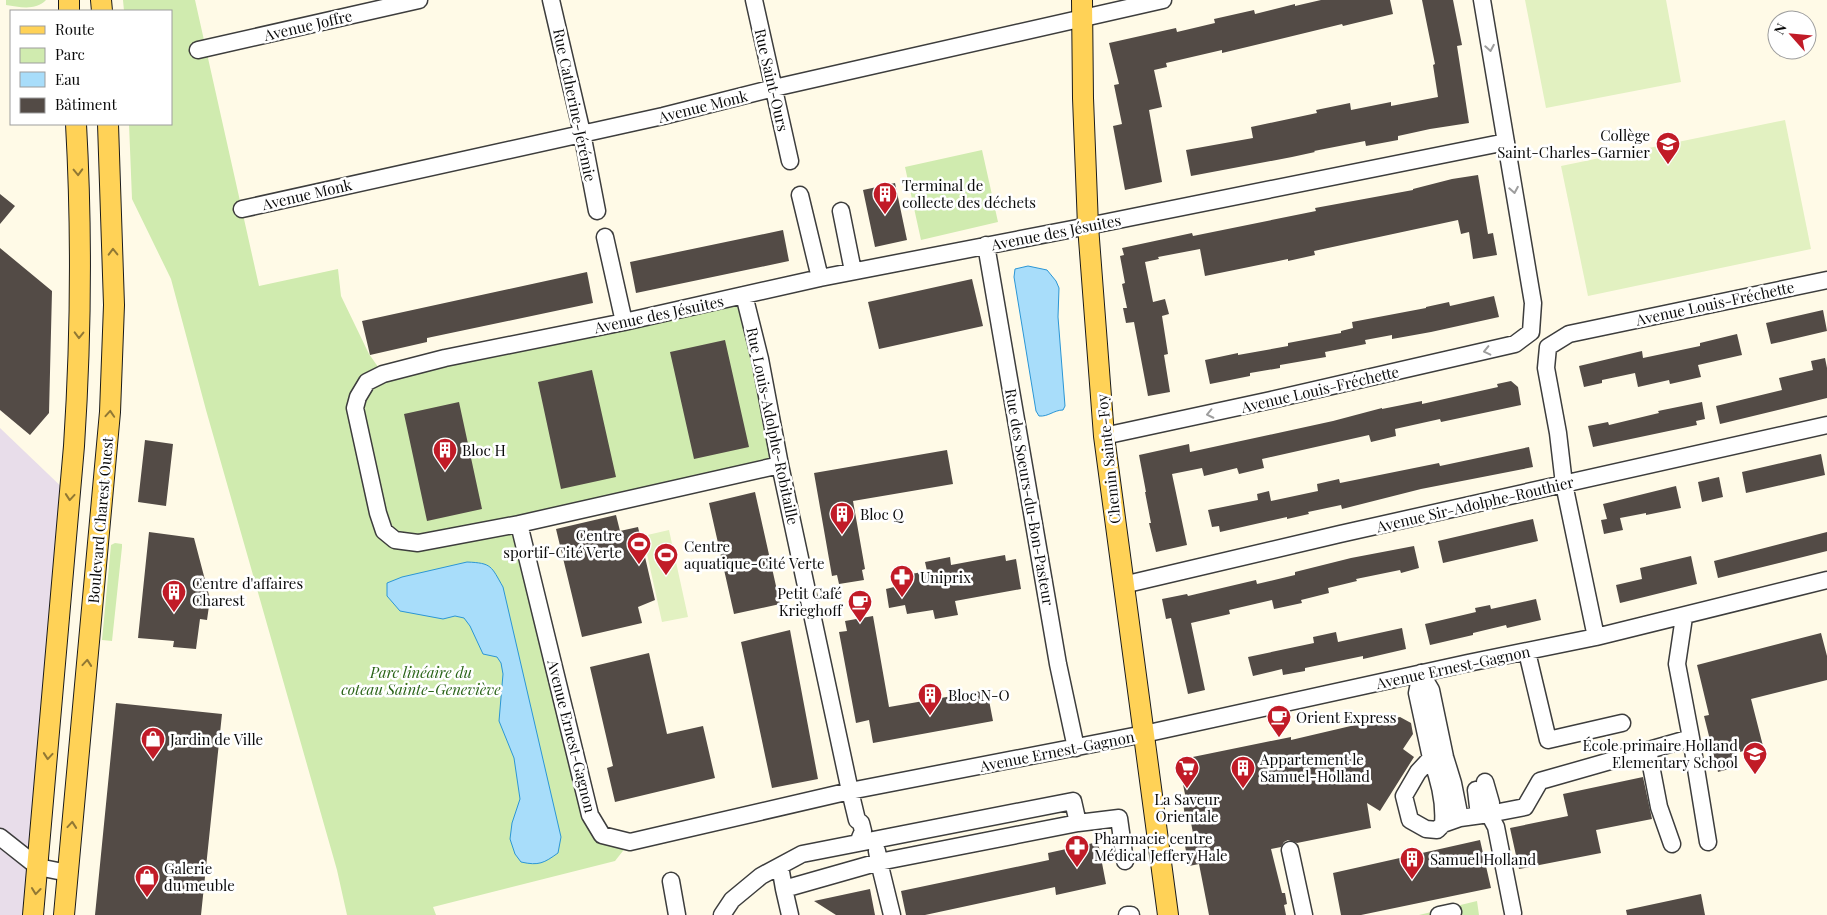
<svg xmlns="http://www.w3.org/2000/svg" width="1827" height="915" font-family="'Playfair Display',serif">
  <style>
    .industrial { fill: #e8ddea }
    .green { fill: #d0ebaf }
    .pitch { fill: #e2f1c1 }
    .water { fill: #a8ddfa; stroke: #2b96d5 }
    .building { fill: #534b46 }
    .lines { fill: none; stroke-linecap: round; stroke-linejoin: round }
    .minor-casing { stroke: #3d3d3d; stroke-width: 19 }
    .major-casing { stroke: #1b1b1b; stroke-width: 22 }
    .minor { stroke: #fff; stroke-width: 16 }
    .major { stroke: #ffd257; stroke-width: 20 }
    .oneway { stroke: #9d9d9d }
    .oneway2 { stroke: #917834 }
    .labels { text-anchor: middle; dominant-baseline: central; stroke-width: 5; stroke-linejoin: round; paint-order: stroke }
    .street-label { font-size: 15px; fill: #0a0a0a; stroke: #fff }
    .poi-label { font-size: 15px; fill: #0a0a0a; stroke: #fff; text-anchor: start }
    .park-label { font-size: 15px; font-style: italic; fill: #2a6418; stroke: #fff }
  </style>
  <rect width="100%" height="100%" fill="#fffae7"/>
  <path class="industrial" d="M0,428l70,67 -28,420h-42z"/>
  <path class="green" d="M6,0h40c-10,11 -27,7 -40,5z
    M123,0h72l64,286 79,-17 3,27 28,58 14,20 361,-79 36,170 -260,59 82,311 28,7 -15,19 -182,46 3,8h-89l-10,-45 -131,-460 -35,-131 -39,-80 -3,-75h42v-113h-47z
    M982,150l16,72 -77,18 -16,-73z
    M115,543l7,1v3l-10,94 -10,-1 9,-95z
    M1477,901l2,14h-60z"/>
  <path class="pitch" d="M1525,0h141l15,82 -135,26z
    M1785,120l26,129 -223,47 -27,-130z
    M669,530l19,87 -26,5 -19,-86z"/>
  <path class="water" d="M1028,266l19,4 9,11 3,7 -1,29 7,89 -2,4c-9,0 -15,7 -24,6l-3,-5 -22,-134 1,-8z
    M467,562c25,1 24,4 36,25l58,250 -3,16c-14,10 -19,13 -37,9l-6,-8 -5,-15 2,-16 8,-24 -6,-41 -15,-37 4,-47 -2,-11 -4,-6 -14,-3 -13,-28 -6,-8 -9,-2 -12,3 -43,-8 -13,-15v-13l15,-6z"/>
  <path class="building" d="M1321,0h69l3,14 -50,12 -1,-2 -120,29v-3l-56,13 1,4 -13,3 8,37 -13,3 13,72 -37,8 -12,-64 9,-2 -8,-39 5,-1 -10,-41 67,-15 1,4 38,-9 -1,-4 40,-9 1,4 40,-10v2z
    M1422,0h31l9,45 -5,1 12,77 -39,6 -32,7v4l-32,6 -1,-5 -51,10 1,1 -23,5 -101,19 -5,-26 67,-12 -2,-11 66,-14 -1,-3 34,-7 1,7 40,-8v4l47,-9 -5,-32 2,-1z
    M1478,175l10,59 5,-1 4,22 -24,4 -4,-27 -8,2 -3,-14 -144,31 1,4 -27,6v-2l-83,17 -5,-27 -42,8 1,2 -14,3 8,40 12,-3 4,15 -7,2 6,38 -4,1 6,37 -22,4 -14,-74 -8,1 -3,-15h4l-5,-24 3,-1 -5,-27 4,-1 -2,-7 70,-15 1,3 123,-25 -1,-3 98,-18v-1l39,-10z
    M895,183l12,57 -32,7 -12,-57z
    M0,194l15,12 -15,18z
    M783,230l6,31 -153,32 -6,-31z
    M0,248l52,43 -3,122 -19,22 -30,-25z
    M587,272l6,31 -166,35v4l-57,13 -8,-34z
    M972,279l11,47 -104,23 -11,-47z
    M1494,296l5,21 -68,15 -39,7v-4l-27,5 1,4 -41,8 1,5 -46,8v3l-30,5v3l-40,8 -5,-24 33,-7v2l50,-9v-3l53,-10v-2l12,-3 -1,-6 74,-14v-1l23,-5 1,4z
    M1823,310l4,21 -56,13 -5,-21z
    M1737,334l5,21 -44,10 3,12 -31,7 -1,-4 -31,7 -3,-14 -33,7v3l-18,4 -5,-21 63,-15 1,7 57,-12v-3z
    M725,340l24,107 -55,12 -24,-107z
    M1825,358l2,10v30l-107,26 -4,-18 66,-16 -3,-12 34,-8 -2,-9z
    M592,370l24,107 -55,12 -23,-107z
    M1511,381l7,6 3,18 -80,17 -1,-3 -45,10 1,7 -25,6 -2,-7 -107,24 2,9 -25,6 -2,-6 -33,8 -2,-8 -30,6 15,71 -31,7 -7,-29h2l-6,-31h1l-7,-37 50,-11 1,8 143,-31 49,-13v1l40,-8v3l76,-17 -1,-3z
    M459,402l23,107 -55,12 -23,-107z
    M1702,402l3,17 -9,2 1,4 -104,22 -5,-21 20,-4 1,3 50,-12 -1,-2z
    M145,440l28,4 -7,62 -28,-4z
    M1529,447l4,20 -112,22 -79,20 -1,-4 -33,7 1,2 -22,5v-2l-67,15 -1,-6 -7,1 -4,-17 50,-10 -1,-6 12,-3 2,10 47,-10 -1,-7 22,-5 1,4 99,-20 1,3z
    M947,450l6,34 -100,17 12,68 -3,1 2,10 -25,4 -2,-9 -5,1 -18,-103z
    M1821,454l4,21 -79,18 -4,-21z
    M1719,477l4,20 -21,5 -4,-20z
    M1676,486l5,22 -35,7v-2l-26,5 3,12 -19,4 -3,-14 6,-1 -4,-15z
    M755,492l25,112 -46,10 -25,-111z
    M616,515l4,16 18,-4 17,73 -17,7 4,16 -60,14 -26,-108z
    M1533,519l5,22 -95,22 -5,-22z
    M149,532l45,6 16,61 -3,21 -7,-1 -4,30 -23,-2 1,-6 -36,-3z
    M1827,532v19l-109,27 -4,-17z
    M1414,546l5,22 -18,5 -1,-3 -44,9 1,2 -29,7 1,5 -28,7 1,3 -28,6 -2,-9 -43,10 1,4 -39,9 14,67 -17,4 -17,-76 -5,1 -4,-20 25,-5 1,2 68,-16 1,4 38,-9v-3l56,-14z
    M1005,555l1,6 10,-2 5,30 -66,12 3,14 -23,4 -2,-9 -26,4 -2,-9 -16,3 -3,-19 16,-4 -1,-9 26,-5 -2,-9 25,-5 1,8z
    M1691,556l6,28 -77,19 -4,-18 26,-6 -2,-11z
    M1536,599l5,21 -34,8 -1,-3 -33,8v2l-43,10 -5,-21 51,-12 -1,-4 15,-3 1,4z
    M873,616l16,91 98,-17 6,31 -120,22 -4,-23 -13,3 -17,-91 8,-1 -2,-10z
    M1402,628l4,21 -43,10v-3l-58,12v3l-22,4 -1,-6 -29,7 -5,-19 66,-14 -1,-6 23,-5 2,10z
    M790,630l28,149 -46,9 -31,-146z
    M1821,633l6,23v24l-76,19 12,47 -31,8 4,13 -18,5 -14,-56 5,-1 -12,-50z
    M649,653l18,81 36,-8 12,52 -100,24 -8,-34 6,-2 -23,-99z
    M116,703l106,11 -21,201h-106z
    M1393,716l2,2 5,-1 11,6 2,11 -10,15 11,8 -34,54 -13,-8 4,25 -74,15 -9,-3 -4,2 -3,5 -10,2 11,44h3l2,11 -3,1 2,10h-77l-10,-51 -10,2 -4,-20 10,-3 -5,-25 -4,1 -2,-9 -1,-10 3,-1 -8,-39 113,-23v3l64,-15 3,-5 5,3 9,-2 2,-2z
    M1643,777l9,42 -56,11 5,23 -82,16 -9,-41 58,-12 -5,-22z
    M1480,840l11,48 -130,27h-20l-8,-42z
    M1098,842l8,42 -50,11 -1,-8 -130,28h-19l-5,-24 148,-31 -1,-7z
    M870,889l5,26h-39l-22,-14z
    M1701,894l4,21h-78l-1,-5z"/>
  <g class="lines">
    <defs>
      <path id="minor" d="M551,0l31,133 15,78
        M754,0l36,161
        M198,50l221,-50
        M800,195l20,83
        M242,209l421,-93 111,-28 389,-88
        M841,211l12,60
        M605,237l19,85
        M986,245l72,419 18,84
        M744,295l16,64 20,106 70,326 7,29 4,3 2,8 -3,7
        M1104,436l167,-36 244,-56 16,-12 2,-29 -51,-303
        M780,465l-261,59 -101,19 -23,-3 -11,-9 -6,-18 -23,-105 3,-11 9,-15 16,-8 62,-16 179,-36 196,-44 268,-52 418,-84
        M519,524l71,291 12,20 28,7 220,-51 294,-57 324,-71 128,-26 231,-57
        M1123,585l217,-51 487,-109
        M1684,617l-7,47 14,74
        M1596,637l-32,-153 -6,-51 -12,-65 2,-21 21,-13 258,-54
        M1527,652l21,88 74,-17
        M1421,673l10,17 14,67 8,26 7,35 29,-4 36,-7 15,-26 151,-43 17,104
        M1421,673l-4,20 14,65 -13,14 -14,24 6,24 16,9 11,1 6,-6 17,-6
        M1648,750l11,57 13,37
        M1431,758c8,21 14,43 12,66
        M1485,782l6,21 -2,11 7,13 17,86
        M1476,790l2,17 11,7
        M1078,823l41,-5 6,43
        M0,837l38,30 30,6
        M1290,850l14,65
        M780,866l4,23 95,-27 -2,-11
        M671,881l6,34
        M784,889l6,26
        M722,915l10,-15 29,-24 41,-22 271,-53 5,22 -199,39 13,53
        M1127,915h4
        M1439,915l14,-3"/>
      <path id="major" d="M69,0v11
        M101,0l1,11
        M1082,0l1,98 5,128 16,210 64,479
        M33,915l41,-469c7,-107 8,-215 2,-322
        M64,915l46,-503 4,-107 -6,-181"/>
    </defs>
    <use href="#minor" class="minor-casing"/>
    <use href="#major" class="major-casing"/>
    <use href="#minor" class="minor"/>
    <use href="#major" class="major"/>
  </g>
  <defs><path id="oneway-chevron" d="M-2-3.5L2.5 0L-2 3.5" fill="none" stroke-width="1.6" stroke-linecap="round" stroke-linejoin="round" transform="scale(1.25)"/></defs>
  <g class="oneway">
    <use href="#oneway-chevron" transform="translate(1490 48) rotate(80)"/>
    <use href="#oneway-chevron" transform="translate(1514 190) rotate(80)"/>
    <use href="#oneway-chevron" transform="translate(1487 351) rotate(167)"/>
    <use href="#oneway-chevron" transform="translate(1210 414) rotate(168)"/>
  </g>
  <g class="oneway2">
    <use href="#oneway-chevron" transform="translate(78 172) rotate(88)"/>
    <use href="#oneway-chevron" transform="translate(113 252) rotate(-91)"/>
    <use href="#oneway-chevron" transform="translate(79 335) rotate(91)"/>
    <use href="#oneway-chevron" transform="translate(110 414) rotate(-86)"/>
    <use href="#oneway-chevron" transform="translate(70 497) rotate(95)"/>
    <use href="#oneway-chevron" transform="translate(87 663) rotate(-85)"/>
    <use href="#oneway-chevron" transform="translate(48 756) rotate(95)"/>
    <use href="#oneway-chevron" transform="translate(72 825) rotate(-85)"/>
    <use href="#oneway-chevron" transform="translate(36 891) rotate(96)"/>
  </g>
  <defs>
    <symbol id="school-pin" viewBox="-11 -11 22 30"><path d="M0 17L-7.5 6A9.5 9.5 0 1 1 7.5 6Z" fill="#c11b27" stroke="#fff"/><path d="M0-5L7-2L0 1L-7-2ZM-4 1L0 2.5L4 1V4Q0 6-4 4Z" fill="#fff"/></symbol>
    <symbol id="building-pin" viewBox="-11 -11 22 30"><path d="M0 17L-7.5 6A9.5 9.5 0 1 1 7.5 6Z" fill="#c11b27" stroke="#fff"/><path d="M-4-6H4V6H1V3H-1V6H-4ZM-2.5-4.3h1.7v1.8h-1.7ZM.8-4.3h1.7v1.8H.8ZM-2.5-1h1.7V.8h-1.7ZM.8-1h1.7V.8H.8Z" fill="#fff"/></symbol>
    <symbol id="stadium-pin" viewBox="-11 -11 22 30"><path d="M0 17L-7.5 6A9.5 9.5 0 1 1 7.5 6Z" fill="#c11b27" stroke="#fff"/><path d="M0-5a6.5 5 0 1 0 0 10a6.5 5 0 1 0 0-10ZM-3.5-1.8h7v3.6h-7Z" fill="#fff"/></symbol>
    <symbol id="pharmacy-pin" viewBox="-11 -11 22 30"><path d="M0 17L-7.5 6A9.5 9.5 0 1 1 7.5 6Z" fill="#c11b27" stroke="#fff"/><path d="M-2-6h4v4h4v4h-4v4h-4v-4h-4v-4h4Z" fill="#fff"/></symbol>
    <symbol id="cafe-pin" viewBox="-11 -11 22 30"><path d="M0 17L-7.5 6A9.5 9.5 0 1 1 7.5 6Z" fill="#c11b27" stroke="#fff"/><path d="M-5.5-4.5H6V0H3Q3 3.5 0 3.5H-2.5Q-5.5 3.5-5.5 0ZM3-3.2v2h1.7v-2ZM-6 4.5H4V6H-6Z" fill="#fff"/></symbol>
    <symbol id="shop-pin" viewBox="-11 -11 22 30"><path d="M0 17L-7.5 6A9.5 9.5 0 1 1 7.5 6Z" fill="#c11b27" stroke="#fff"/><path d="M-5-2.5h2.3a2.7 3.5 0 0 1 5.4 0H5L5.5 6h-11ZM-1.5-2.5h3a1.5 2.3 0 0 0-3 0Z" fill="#fff"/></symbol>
    <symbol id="supermarket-pin" viewBox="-11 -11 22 30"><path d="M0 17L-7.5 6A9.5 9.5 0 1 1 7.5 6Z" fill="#c11b27" stroke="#fff"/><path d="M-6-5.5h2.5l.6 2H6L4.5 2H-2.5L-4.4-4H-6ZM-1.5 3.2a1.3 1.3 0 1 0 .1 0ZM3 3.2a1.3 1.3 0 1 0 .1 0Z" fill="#fff"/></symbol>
  </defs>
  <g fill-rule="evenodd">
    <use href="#school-pin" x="1654" y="130" width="28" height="38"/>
    <use href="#building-pin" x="871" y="180" width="28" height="38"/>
    <use href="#building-pin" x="431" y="436" width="28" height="38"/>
    <use href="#building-pin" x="828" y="500" width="28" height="38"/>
    <use href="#stadium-pin" x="625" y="530" width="28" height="38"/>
    <use href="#stadium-pin" x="652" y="541" width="28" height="38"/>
    <use href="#pharmacy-pin" x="888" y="563" width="28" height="38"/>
    <use href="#building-pin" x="160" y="578" width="28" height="38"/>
    <use href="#cafe-pin" x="846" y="588" width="28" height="38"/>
    <use href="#building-pin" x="916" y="681" width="28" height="38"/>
    <use href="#cafe-pin" x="1265" y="703" width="28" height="38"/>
    <use href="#shop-pin" x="139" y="725" width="28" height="38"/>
    <use href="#school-pin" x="1741" y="740" width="28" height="38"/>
    <use href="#supermarket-pin" x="1173" y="754" width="28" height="38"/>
    <use href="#building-pin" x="1229" y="754" width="28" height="38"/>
    <use href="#pharmacy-pin" x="1063" y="833" width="28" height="38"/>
    <use href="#building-pin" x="1398" y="845" width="28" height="38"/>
    <use href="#shop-pin" x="133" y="863" width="28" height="38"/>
  </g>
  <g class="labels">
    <g class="street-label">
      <text transform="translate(308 25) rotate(-13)">Avenue Joffre</text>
      <text transform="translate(772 80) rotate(77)">Rue Saint-Ours</text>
      <text transform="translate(575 105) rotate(78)">Rue Catherine-Jérémie</text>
      <text transform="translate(703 106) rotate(-14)">Avenue Monk</text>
      <text transform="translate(307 194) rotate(-13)">Avenue Monk</text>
      <text transform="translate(1056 232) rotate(-11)">Avenue des Jésuites</text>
      <text transform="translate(1715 303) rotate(-12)">Avenue Louis-Fréchette</text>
      <text transform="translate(659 314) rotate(-12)">Avenue des Jésuites</text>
      <text transform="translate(1320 389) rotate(-13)">Avenue Louis-Fréchette</text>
      <text transform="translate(773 426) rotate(78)">Rue Louis-Adolphe-Robitaille</text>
      <text transform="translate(1108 459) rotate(-96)">Chemin Sainte-Foy</text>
      <text transform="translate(1030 497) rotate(80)">Rue des Soeurs-du-Bon-Pasteur</text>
      <text transform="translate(1475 504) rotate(-13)">Avenue Sir-Adolphe-Routhier</text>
      <text transform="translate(100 520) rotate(-85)">Boulevard Charest Ouest</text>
      <text transform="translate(1453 667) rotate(-12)">Avenue Ernest-Gagnon</text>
      <text transform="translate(572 736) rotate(76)">Avenue Ernest-Gagnon</text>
      <text transform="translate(1057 751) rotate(-11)">Avenue Ernest-Gagnon</text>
    </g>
    <g class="poi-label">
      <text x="1650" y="135" text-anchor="end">Collège<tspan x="1650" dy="17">Saint-Charles-Garnier</tspan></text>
      <text x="902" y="185">Terminal de<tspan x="902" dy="17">collecte des déchets</tspan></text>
      <text x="462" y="450">Bloc H</text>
      <text x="860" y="514">Bloc Q</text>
      <text x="622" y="535" text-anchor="end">Centre<tspan x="622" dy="17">sportif-Cité Verte</tspan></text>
      <text x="684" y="546">Centre<tspan x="684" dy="17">aquatique-Cité Verte</tspan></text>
      <text x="920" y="577">Uniprix</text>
      <text x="192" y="583">Centre d'affaires<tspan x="192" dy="17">Charest</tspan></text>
      <text x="842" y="593" text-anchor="end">Petit Café<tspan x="842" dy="17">Krieghoff</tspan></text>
      <text x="948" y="695">Bloc N-O</text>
      <text x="1296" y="717">Orient Express</text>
      <text x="170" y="739">Jardin de Ville</text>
      <text x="1738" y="745" text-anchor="end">École primaire Holland<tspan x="1738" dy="17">Elementary School</tspan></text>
      <text x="1260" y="759">Appartement le<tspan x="1260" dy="17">Samuel-Holland</tspan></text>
      <text x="1187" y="799" text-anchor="middle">La Saveur<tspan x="1187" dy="17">Orientale</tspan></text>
      <text x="1094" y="838">Pharmacie centre<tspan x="1094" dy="17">Médical Jeffery Hale</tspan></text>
      <text x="1430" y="859">Samuel Holland</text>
      <text x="164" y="868">Galerie<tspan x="164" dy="17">du meuble</tspan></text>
    </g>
    <g class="park-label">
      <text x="421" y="672">Parc linéaire du<tspan x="421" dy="17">coteau Sainte-Geneviève</tspan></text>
    </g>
  </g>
  <rect x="10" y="10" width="162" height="115" fill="#ffffff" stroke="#9d9d9d"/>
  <rect x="20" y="26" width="25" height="8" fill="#ffd257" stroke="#9d9d9d"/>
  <text x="55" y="35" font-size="15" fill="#0a0a0a">Route</text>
  <rect x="20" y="48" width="25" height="15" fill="#d0ebaf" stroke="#9d9d9d"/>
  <text x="55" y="60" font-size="15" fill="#0a0a0a">Parc</text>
  <rect x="20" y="72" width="25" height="15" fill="#a8ddfa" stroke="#9d9d9d"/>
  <text x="55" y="85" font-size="15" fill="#0a0a0a">Eau</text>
  <rect x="20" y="98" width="25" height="15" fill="#534b46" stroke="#9d9d9d"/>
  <text x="55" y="110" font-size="15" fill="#0a0a0a">Bâtiment</text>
  <g transform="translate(1792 35) rotate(297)"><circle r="24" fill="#ffffff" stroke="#9d9d9d"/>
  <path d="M0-4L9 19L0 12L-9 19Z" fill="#c11b27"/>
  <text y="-8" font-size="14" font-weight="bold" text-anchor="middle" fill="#0a0a0a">N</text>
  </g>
</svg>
